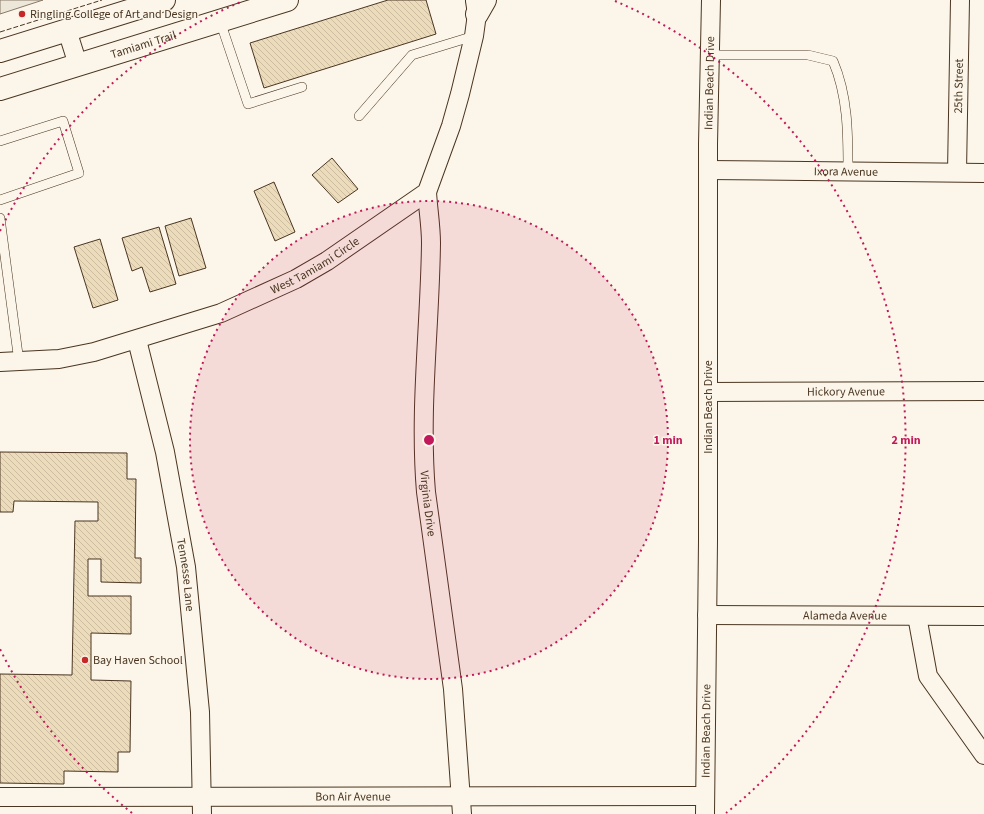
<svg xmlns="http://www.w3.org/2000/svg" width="984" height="814" font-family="'Source Sans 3',sans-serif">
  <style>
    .parking { fill: #ede7d9; stroke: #887966 }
    .building { fill: url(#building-back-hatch); stroke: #4a3520 }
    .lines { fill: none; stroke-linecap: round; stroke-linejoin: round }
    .service-casing { stroke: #4a3520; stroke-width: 10 }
    .minor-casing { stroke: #4a3520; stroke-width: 20 }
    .primary-casing { stroke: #4a3520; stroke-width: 24 }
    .service { stroke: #fbf6e9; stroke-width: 9 }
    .minor { stroke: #fbf6e9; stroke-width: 18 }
    .primary { stroke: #fbf6e9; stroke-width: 22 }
    .fence { stroke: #4a3520; stroke-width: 1; stroke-dasharray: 5 2; stroke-linecap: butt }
    .ring { fill: none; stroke: #c2185b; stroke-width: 2; stroke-dasharray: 2 4 }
    .poi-dot { fill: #c62828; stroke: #fbf6e9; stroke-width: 1.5 }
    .labels { text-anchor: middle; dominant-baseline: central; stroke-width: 3; stroke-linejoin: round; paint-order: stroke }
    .poi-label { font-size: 12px; fill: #4a3520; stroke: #fbf6e9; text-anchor: start }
    .street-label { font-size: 12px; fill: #4a3520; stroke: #fbf6e9 }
    .centre { fill: #c2185b; stroke: #fbf6e9; stroke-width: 2 }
    .ring-label { font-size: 12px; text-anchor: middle; font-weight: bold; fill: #c2185b; stroke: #fbf6e9; stroke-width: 3; stroke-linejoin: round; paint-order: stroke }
  </style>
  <defs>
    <pattern id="building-back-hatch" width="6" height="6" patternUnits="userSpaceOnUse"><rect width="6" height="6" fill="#ecdcbc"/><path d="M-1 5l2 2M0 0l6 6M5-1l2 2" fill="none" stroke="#ccbda1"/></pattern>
  </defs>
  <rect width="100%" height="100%" fill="#fbf6e9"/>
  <path class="parking" d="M0,0h43l-43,14z"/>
  <path class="building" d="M388,0h38l10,34 -172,54 -14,-45z
    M332,158l26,31 -20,14 -26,-28z
    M274,182l21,50 -20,9 -21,-50z
    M191,218l15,50 -27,8 -14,-50z
    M159,227l17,57 -26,8 -8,-25 -10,4 -10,-33z
    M100,239l18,61 -25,8 -19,-61z
    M0,452l127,1v26h9l-1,79h6v25l-40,-1v-23h-13v37h43v38l-40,-1v47l40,1 -1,71h-12v20l-54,-1v13l-64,-1v-109l72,1 3,-154h23v-19l-84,-1 -1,11h-13z"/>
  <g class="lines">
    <defs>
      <path id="service" d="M220,21l28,83 54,-17
        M710,55h98l25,6c15,35 15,72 15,110
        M359,116l53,-61 62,-19
        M0,141l63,-20 16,52 -79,27
        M0,218l19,144"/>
      <g id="minor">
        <path d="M67,30l11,35"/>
        <path id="s1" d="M708,170l276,3"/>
        <path id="s2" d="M957,172l3,-172"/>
        <path id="s3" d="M427,192c1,17 4,34 4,51 -1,84 -12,166 -5,249l27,197 9,125"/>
        <path id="s4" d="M137,340l28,112 21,115 14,145 2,102"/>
        <path id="s5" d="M0,362l59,-3 35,-7 127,-39 75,-34 31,-18 100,-69 24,-66 9,-32 14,-58 3,-22 -2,-13"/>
        <path id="s6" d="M708,392l276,-1"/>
        <path id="s7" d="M707,615l277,1"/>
        <path d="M917,616l11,60 56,79"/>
        <path id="s8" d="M0,797l705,-1"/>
        <path id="s9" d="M705,814l3,-273v-397l3,-144"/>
      </g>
      <g id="primary">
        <path d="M477,14l8,-14"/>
        <path d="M0,51l164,-51"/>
        <path id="s10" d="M0,89l287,-89"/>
      </g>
    </defs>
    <use href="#service" class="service-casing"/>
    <use href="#minor" class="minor-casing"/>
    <use href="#primary" class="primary-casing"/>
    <use href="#service" class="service"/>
    <use href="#minor" class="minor"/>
    <use href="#primary" class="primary"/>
    <path class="fence" d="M0,32l102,-32"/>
  </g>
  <circle cx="429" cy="440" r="239" fill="#c2185b" fill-opacity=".12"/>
  <g class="ring">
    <circle cx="429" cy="440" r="239"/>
    <path d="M132 813A477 477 0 0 1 0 649M0 231A477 477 0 0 1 243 1M615 1A477 477 0 0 1 726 813"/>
  </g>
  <g class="poi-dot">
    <circle cx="22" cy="14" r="4"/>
    <circle cx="85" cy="660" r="4"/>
  </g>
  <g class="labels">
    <g class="poi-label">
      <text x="30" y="14">Ringling College of Art and Design</text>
      <text x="93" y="660">Bay Haven School</text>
    </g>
    <g class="street-label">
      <text stroke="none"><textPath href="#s10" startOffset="150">Tamiami Trail</textPath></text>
      <text stroke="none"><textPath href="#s9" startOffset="731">Indian Beach Drive</textPath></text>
      <text stroke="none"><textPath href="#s2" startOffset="86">25th Street</textPath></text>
      <text stroke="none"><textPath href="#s1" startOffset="138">Ixora Avenue</textPath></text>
      <text stroke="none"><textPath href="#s5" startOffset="333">West Tamiami Circle</textPath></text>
      <text stroke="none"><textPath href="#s6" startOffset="138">Hickory Avenue</textPath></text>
      <text transform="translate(708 407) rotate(-90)">Indian Beach Drive</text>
      <text stroke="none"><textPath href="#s3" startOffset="312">Virginia Drive</textPath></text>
      <text stroke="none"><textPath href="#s4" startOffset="240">Tennesse Lane</textPath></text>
      <text stroke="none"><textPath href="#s7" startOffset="138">Alameda Avenue</textPath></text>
      <text stroke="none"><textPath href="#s9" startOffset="83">Indian Beach Drive</textPath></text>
      <text stroke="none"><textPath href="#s8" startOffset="353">Bon Air Avenue</textPath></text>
    </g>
  </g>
  <circle cx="429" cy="440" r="6" class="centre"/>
  <g class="ring-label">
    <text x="668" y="444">1 min</text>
    <text x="906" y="444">2 min</text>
  </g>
</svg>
